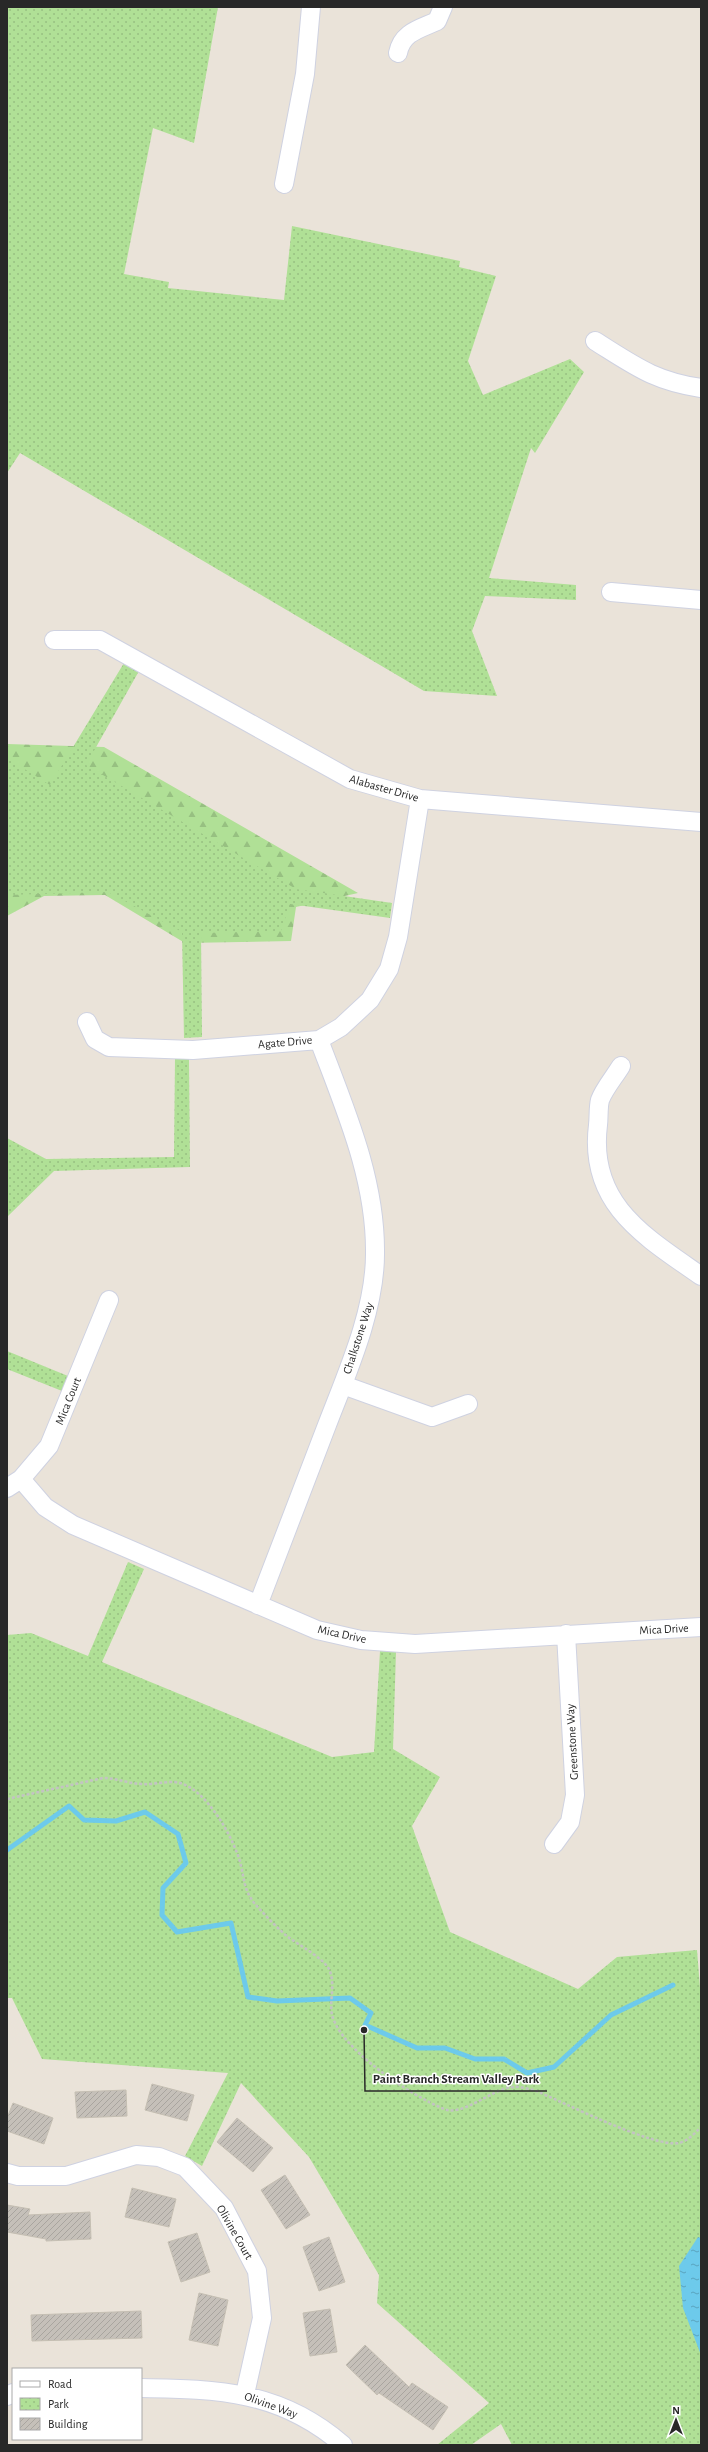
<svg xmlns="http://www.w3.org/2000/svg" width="708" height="2452" font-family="'Alegreya Sans',sans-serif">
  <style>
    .forest { fill: url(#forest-firs) }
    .park { fill: url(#park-dots) }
    .water { fill: url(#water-ripples) }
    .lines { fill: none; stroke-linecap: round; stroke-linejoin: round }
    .stream { stroke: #6dcaeb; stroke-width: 5 }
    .building { fill: url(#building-hatch); stroke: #c5bfb3 }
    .minor-casing { stroke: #cfd2e1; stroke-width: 20 }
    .path { stroke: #c3c3c3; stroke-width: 2.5; stroke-dasharray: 3 2; stroke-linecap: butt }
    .minor { stroke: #fff; stroke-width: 18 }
    .labels { text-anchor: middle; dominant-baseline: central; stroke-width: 3; stroke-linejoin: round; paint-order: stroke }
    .street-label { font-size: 12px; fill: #282828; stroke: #fff }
    .leader { fill: none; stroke: #282828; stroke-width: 1.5 }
    .callout-dot { fill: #282828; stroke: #fff; stroke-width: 1.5 }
    .callout-label { font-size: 13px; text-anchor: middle; font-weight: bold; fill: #282828; stroke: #fff; stroke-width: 3; stroke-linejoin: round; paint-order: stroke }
  </style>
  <defs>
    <pattern id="forest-firs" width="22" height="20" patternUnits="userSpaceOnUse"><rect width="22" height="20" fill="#b0e096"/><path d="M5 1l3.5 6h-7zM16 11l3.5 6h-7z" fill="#97c081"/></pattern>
    <pattern id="park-dots" width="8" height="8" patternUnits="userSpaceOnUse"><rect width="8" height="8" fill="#b0e096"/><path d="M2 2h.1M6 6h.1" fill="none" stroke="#97c081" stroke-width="1.8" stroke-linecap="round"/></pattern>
    <pattern id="water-ripples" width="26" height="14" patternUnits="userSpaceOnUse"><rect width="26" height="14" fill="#6dcaeb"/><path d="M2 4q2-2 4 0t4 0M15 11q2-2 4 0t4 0" fill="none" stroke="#5aa4be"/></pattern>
    <pattern id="building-hatch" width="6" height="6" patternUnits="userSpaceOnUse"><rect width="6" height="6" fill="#c5c0b9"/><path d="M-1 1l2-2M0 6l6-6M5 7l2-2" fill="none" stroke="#a9a59f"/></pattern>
  </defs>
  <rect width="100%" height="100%" fill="#eae3d9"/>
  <path class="forest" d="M7,744l97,3 254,146 -62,14 -5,34 -106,2 -80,-48 -61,1 -37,20z"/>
  <path class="park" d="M7,7h211l-24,136 -41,-15 -29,146 45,8 -1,6 116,12 8,-74 168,35 -1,6 37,9 -28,85 15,34 87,-36 14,13 -49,81 -4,-5 -42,130 87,7v15l-91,-4 -13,35 25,65 -73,-5 -404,-238 -13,20z
    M124,663l15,8 -53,94 210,124 96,14 -2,15 -100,-14 -9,27 -80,2 1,104 -18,1 -2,-106 -74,-40 -101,3v-137l43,27z
    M175,1059h14l1,108 -136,4 -47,46v-79l39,21 128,-2z
    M7,1351l61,25 -6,15 -55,-22z
    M128,1562l16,7 -42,93 230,95 42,-5 6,-101 16,1 -3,97 47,28 -28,49 38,106 128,57 39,-32 80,-7 4,50v445h-189l-11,-21 -30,21h-34l52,-42 -112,-100 2,-28 -70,-118 -68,-74 -39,83 -17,-10 43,-83 -186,-14 -30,-61h-5v-363l24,-2 57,23z"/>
  <path class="water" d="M698,2237l3,1v117l-18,-47 -4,-42z"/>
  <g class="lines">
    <path class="stream" d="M7,1850l62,-44 15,14 32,1 29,-9 33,22 8,29 -23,25 -1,27 15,17 54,-9 17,74 29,4 73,-3 21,15 -6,12 52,23h28l30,11h29l23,14 27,-6 57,-52 62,-30"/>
  </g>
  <path class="building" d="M152,2084l42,11 -7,26 -42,-11z
    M126,2090l1,26 -50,2 -2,-26z
    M13,2103l40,15 -9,26 -37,-13v-13z
    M237,2118l36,30 -20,24 -36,-30z
    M285,2175l25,40 -24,14 -25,-39z
    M132,2188l44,11 -7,28 -44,-10z
    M7,2205l23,4 -2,6 62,-3 1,27 -45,2v-2l-39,-7z
    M197,2233l13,39 -29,10 -13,-40z
    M329,2237l16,45 -26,9 -16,-44z
    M199,2293l29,7 -10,46 -29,-6z
    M330,2309l7,43 -27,4 -7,-43z
    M141,2311l1,27 -110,3 -1,-26z
    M365,2345l44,42 3,-4 36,24 -15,23 -54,-37 -2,2 -31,-30z"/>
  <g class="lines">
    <defs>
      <path id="minor" d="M398,53c4,-21 22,-24 39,-32l6,-14
        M284,184l21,-110 6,-67
        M595,341c40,25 59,40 106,47
        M611,592l90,8
        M54,640h46l250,139 70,20 281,23
        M87,1022l8,17 14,8 84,3 126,-10 22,-13 29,-27 19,-31 9,-32 22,-138
        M621,1066c-6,10 -17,23 -21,34 -2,8 -1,17 -2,25 -10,79 46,111 103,151
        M343,1385l89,32 36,-13
        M21,1479l24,28 28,18 244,105 44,10 54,4 286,-17
        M7,1488l14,-9 28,-33 60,-146
        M258,1605c23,-60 46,-120 69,-180 20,-52 48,-114 48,-171 1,-75 -30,-145 -56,-214
        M554,1844l16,-22 5,-27 -9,-161
        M7,2173l11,3h48l70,-21 23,2 26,10 39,41 33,63 5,47 -17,76
        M141,2388c78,1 140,3 202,57
        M7,2396l6,-3"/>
    </defs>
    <use href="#minor" class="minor-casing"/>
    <path class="path" d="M7,1799l96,-21c14,0 26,6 40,6 11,1 26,-4 37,-1 25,7 48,46 57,70 8,19 4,34 18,51 10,11 22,24 33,33 11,8 35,21 41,32 7,15 0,32 3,46 9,35 80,81 112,94 19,8 47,-20 69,-22 6,-1 14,2 21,3 29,12 120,58 145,53 9,-2 16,-10 22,-16"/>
    <use href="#minor" class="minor"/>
  </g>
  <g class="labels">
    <g class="street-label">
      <text transform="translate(384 788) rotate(16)">Alabaster Drive</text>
      <text transform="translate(285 1042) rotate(-5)">Agate Drive</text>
      <text transform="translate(358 1338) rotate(-72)">Chalkstone Way</text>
      <text transform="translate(68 1401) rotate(-68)">Mica Court</text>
      <text transform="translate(664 1629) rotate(-3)">Mica Drive</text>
      <text transform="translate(342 1634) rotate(12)">Mica Drive</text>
      <text transform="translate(572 1742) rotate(-93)">Greenstone Way</text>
      <text transform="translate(235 2232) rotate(60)">Olivine Court</text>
      <text transform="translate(271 2405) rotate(20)">Olivine Way</text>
    </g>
  </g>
  <path class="leader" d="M364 2030L365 2091H547"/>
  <circle class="callout-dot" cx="364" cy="2030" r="4"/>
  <g class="callout-label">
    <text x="456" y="2083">Paint Branch Stream Valley Park</text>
  </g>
  <rect width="708" height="2452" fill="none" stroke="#282828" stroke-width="16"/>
  <rect x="12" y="2368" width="130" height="72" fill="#ffffff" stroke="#a9a9a9"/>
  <rect x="20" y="2381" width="20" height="6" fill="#ffffff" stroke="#a9a9a9"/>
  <text x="48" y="2388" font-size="12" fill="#282828">Road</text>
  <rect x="20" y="2398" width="20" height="12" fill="url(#park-dots)" stroke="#a9a9a9"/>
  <text x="48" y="2408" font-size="12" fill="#282828">Park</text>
  <rect x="20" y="2418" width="20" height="12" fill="url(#building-hatch)" stroke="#a9a9a9"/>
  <text x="48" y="2428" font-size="12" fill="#282828">Building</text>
  <g transform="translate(676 2420)" stroke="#ffffff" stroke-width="3" paint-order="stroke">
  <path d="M0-3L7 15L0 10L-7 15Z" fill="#282828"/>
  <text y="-6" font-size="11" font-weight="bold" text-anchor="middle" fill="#282828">N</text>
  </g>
</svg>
